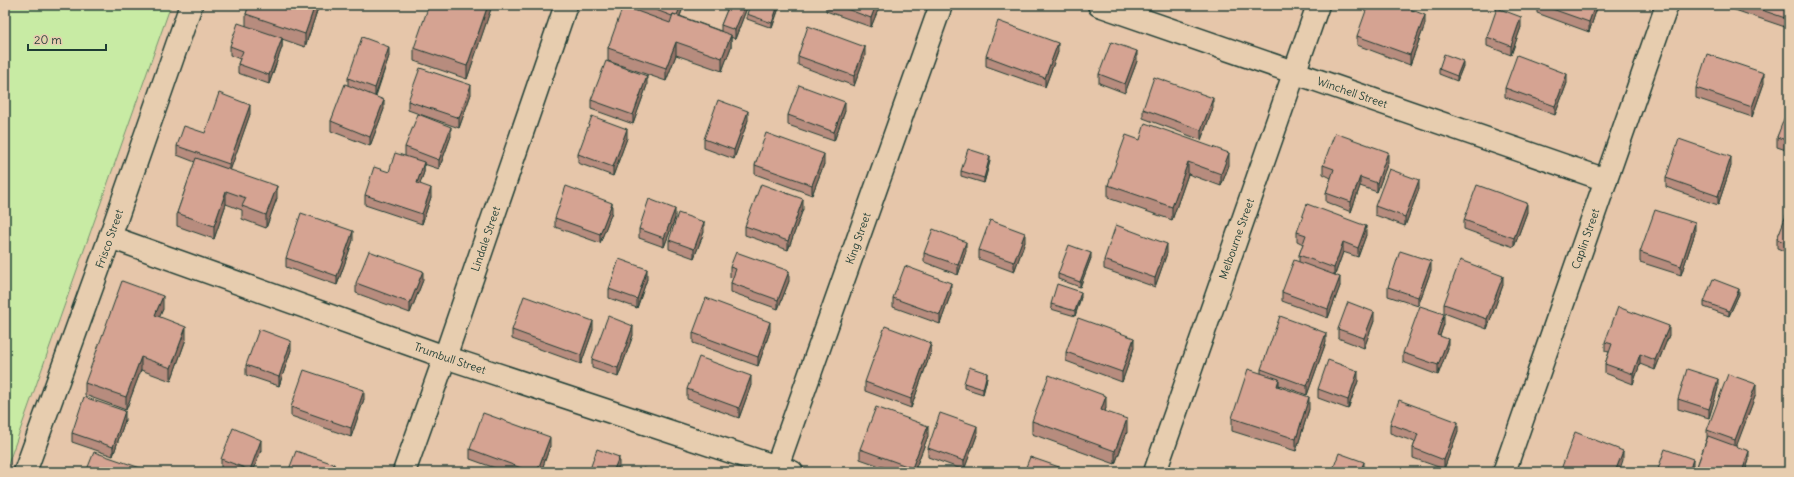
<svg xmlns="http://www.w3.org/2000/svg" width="1794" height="477" font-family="Delius,sans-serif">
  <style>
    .green { fill: #c8eba4; stroke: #74946c }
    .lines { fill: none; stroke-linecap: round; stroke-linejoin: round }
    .street-casing { stroke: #1f3d34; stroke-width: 25 }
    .street { stroke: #e7cdaf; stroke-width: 22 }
    .wall { fill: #b78c7e; stroke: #1f3d34 }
    .shaded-wall { fill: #957266; stroke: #1f3d34 }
    .building { fill: #d5a392; stroke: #1f3d34 }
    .labels { text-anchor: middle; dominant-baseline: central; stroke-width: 3.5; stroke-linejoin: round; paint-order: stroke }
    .street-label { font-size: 11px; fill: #1f3d34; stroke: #e7cdaf }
  </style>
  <rect width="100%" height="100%" fill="#e6c6aa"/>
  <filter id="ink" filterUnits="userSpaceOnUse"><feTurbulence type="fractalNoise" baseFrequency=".025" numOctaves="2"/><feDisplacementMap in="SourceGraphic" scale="8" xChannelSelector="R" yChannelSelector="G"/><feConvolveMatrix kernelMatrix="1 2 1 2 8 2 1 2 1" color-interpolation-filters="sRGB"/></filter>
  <g filter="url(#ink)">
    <path class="green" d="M5,5h166l-165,465h-1z"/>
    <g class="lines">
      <defs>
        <g id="street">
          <path id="s1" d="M1099,5l507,175"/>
          <path id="s2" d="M110,237l335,120 347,115"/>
          <path id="s3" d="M25,472l85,-235 81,-232"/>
          <path id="s4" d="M404,472l41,-115 121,-352"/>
          <path id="s5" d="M775,472l166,-467"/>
          <path id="s6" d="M1155,472l163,-467"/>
          <path id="s7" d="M1504,472l163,-467"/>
        </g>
      </defs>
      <use href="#street" class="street-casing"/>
      <use href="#street" class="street"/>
    </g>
    <path class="wall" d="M249,5h70l-14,42 -23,-8v8l-13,37 -31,-11v-9l2,-5 -10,-4v-9l16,-20v-12z
      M492,5l-25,74 -53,-18v-13z
      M626,5h58l-4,11 41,15v-6l7,-17 -5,-2v-1h25l-13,34 -4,-2v10l-9,24 -46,-16 -10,26 -58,-20v-13l18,-41z
      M780,5l-8,23 -25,-9v-5z
      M826,5h54l-9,22 -45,-16z
      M1537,5h61l-9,27 -52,-19z
      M1726,5h63l-1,23 -62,-21z
      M1425,24l-15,41 -53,-20v-9z
      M1521,27l-10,28 -24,-9v-9z
      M1058,52l-13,35 -59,-21v-10z
      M389,56l-13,40 8,13 -14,37 -39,-15v-10l17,-36v-7z
      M798,56h67l-11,30 -56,-21z
      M1137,61l-12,32 -26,-10v-9z
      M1463,66l-6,15 -18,-7v-5z
      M1567,83l-12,32 -50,-18v-9z
      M1764,83l-12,34 -56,-19v-10z
      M647,85l-14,39 -42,-15v-9z
      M471,94l-12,34 -51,-18v-9z
      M1213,108l-12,32 -58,-22v-9z
      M845,111l-11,30 -46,-16v-10z
      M1789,111v40l-12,-4v-10z
      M250,114l-20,56 47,28 -11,30 -24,-9v-9l-16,-6 -12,35 -37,-13v-13l18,-51 -18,-7v-9z
      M748,120l-14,39 -30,-11v-9z
      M451,136l-12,33 -15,-5v8l-4,12 11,13 -9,27 -57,-19v-10l40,-39v-9z
      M627,138l-14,38 -35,-13v-9z
      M1140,140l89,25 -8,21 -33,-12 -16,46 -64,-22v-13z
      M990,161l-6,22 -23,-7v-5z
      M1388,162l-11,30 -17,-6 -9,26 -25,-10v-9l5,-15 -8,-4v-9z
      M824,164l-12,31 -57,-21v-9z
      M1731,166l-13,39 -52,-18v-9z
      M1419,189l-14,37 -30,-11v-9z
      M803,209l-15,41 -43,-15v-9z
      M1789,210v43l-12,-5v-9z
      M612,212l-12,31 -45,-16v-9z
      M1527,212l-13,35 -50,-18v-9z
      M675,218l-11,29 -25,-9v-9z
      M704,232l-10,26 -25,-9v-9z
      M1297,232l69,3 -8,22 -15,-5 -8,23 5,11 -12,32 -46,-17v-9l17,-30v-7l4,-11 -6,-3z
      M1695,233l-14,42 -41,-13v-10z
      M353,240l-16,45 -51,-18v-9z
      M1025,242l-11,30 -35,-13v-9z
      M966,251l-8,24 -34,-13v-9z
      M1167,253l-12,34 -51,-18v-9z
      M1091,258l-11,29 -22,-8v-5z
      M730,267l59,14 -11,28 -47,-17v-9l2,-5 -3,-1z
      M1431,270l-13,36 -30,-10v-9z
      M647,279l-10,29 -28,-10v-9z
      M423,280l-13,33 -54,-20v-10z
      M1503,285l-16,44 -43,-16v-9z
      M951,293l-11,31 -47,-17v-9z
      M1739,294l-10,22 -25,-9v-5z
      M1081,297l-6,19 -24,-7v-5z
      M163,309l-4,8 27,22 -15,42 -30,-11 -15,40 -41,-15v-12z
      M1374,321l-10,27 -26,-10v-9z
      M1444,324l-4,12 8,12 -10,27 -35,-13v-9z
      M512,330h81l-12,34 -69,-25z
      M770,331l-12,35 -65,-23v-10z
      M633,335l-15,42 -26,-9v-9z
      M1669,335l-14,35 -15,-6 -7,20 -28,-11v-9l4,-12 -4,-1v-9z
      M1326,342l-19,53 -28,-10v2l30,22 -13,42 -64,-20v-13l29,-45v-4z
      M1134,348l-12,34 -56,-21v-9z
      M291,350l-12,36 -33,-11v-10z
      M931,352l-20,56 -46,-17v-9z
      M987,378l-4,16 -19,-6v-5z
      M1358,381l-10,28 -30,-11v-9z
      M751,385l-12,33 -52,-19v-10z
      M1718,388l-9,30 -31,-9v-10z
      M1756,394l-20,52 13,14 -4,12h-50l12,-34v-8z
      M364,399l-13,38 -60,-21v-9z
      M1106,408l-1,3 22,21 -12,32 -83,-30v-13z
      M125,420l-12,36 -41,-14v-9z
      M1390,424l68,7 -14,38 -31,-11v-10l2,-6 -25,-9z
      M977,435l-13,35 -36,-13v-9z
      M928,436l-14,36h-17l-37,-13v-10z
      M550,446l-9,26h-35l-36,-13v-10z
      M261,450l-8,22h-22l-10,-4v-9z"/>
    <path class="shaded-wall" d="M315,5h4l-14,42v-13z
      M488,5h4v1l-25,73v-13z
      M681,5h3l-8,21v-9z
      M745,5h3l-13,34v-9z
      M778,5h2l-8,23v-5z
      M876,5h4l-9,22v-9z
      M1595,5h3l-9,27v-10z
      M1425,15v9l-15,41v-10z
      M1521,17v10l-10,28v-9z
      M1789,17v9l-1,2v-9z
      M731,35v12l-9,24v-13z
      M282,38v9l-13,37v-9z
      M676,42v13l-10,26v-13z
      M1058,43v9l-13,35v-9z
      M389,47v9l-14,41v-9z
      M865,47v9l-11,30v-10z
      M1137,51v10l-12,32v-9z
      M1463,61v5l-6,15v-5z
      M1764,73v10l-12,34v-10z
      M1567,74v9l-12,32v-9z
      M647,76v9l-14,39v-9z
      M471,85v9l-12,34v-10z
      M1213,98v10l-12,32v-10z
      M384,100v9l-14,37v-9z
      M845,102v9l-11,30v-9z
      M250,105v9l-21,60v-10z
      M748,111v9l-14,39v-9z
      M451,127v9l-12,33v-9z
      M627,129v9l-14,38v-9z
      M1388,152v10l-11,30v-9z
      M1229,153v12l-8,21v-12z
      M824,154v10l-12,31v-10z
      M990,156v5l-6,22v-5z
      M1731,157v9l-13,39v-9z
      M424,162v10l-7,20v-9z
      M1188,162v12l-16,46v-13z
      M1360,177v9l-9,26v-10z
      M1419,180v9l-14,37v-9z
      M277,186v12l-11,30v-13z
      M431,188v9l-9,27v-10z
      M226,191v13l-12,35v-13z
      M803,199v10l-15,41v-9z
      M612,203v9l-12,31v-9z
      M1527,203v9l-13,35v-9z
      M675,209v9l-11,29v-9z
      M704,222v10l-10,26v-9z
      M1695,223v10l-14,42v-9z
      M1366,226v9l-8,22v-9z
      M353,231v9l-16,45v-9z
      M1025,233v9l-11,30v-10z
      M966,242v9l-8,24v-10z
      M1343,242v10l-9,25v-9z
      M1167,244v9l-12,34v-9z
      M1091,253v5l-11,29v-5z
      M1431,261v9l-13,36v-9z
      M647,269v10l-10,29v-9z
      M423,271v9l-13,33v-10z
      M789,271v10l-11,28v-9z
      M1503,276v9l-16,44v-10z
      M1340,277v9l-12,32v-9z
      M951,283v10l-11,31v-9z
      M1739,289v5l-10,22v-5z
      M1081,292v5l-6,19v-5z
      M163,296v13l-8,19v-13z
      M1374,312v9l-10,27v-10z
      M1444,314v10l-7,20v-9z
      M593,321v9l-12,34v-9z
      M770,322v9l-12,35v-9z
      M633,326v9l-15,42v-9z
      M1669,326v9l-14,35v-10z
      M186,327v12l-15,42v-13z
      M1326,333v9l-19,53v-9z
      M1134,338v10l-12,34v-10z
      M1448,339v9l-10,27v-10z
      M291,341v9l-12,36v-9z
      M931,343v9l-20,56v-9z
      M1640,354v10l-7,20v-10z
      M141,357v13l-15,40v-13z
      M1358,371v10l-10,28v-9z
      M987,373v5l-4,16v-5z
      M751,376v9l-12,33v-10z
      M1279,379v13l-2,-6z
      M1718,379v9l-9,30v-9z
      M1756,384v10l-21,56v-10z
      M364,390v9l-13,38v-9z
      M1106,396v12l-5,15v-13z
      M1309,397v12l-13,42v-12z
      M125,411v9l-12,36v-9z
      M1127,419v13l-12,32v-13z
      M1458,422v9l-14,38v-9z
      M928,426v10l-14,36h-2v-4z
      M977,426v9l-13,35v-9z
      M550,437v9l-9,26h-4z
      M261,440v10l-8,22h-3v-2z
      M1623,451v9l-4,12h-4z
      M1749,451v9l-4,12h-3z
      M619,457v9l-3,6h-3z
      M1693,459v10l-1,3h-3z
      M1364,462v10h-4z
      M334,464v8h-2z"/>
    <path class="building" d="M249,5h66l-10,29 -59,-20z
      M429,5h59l-21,61 -53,-18z
      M643,5h38l-4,10 -4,-1 -1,2z
      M729,5h16l-10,25 -14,-5z
      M750,5h28l-6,18 -25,-9z
      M836,5h40l-5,13z
      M1368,5h31l26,10 -15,40 -53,-19z
      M1541,5h54l-6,17z
      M1747,5h42v12l-1,2z
      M623,6l47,17 3,-9 58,21 -9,23 -46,-16 -10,26 -58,-20z
      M1497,8l24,9 -10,29 -24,-9z
      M998,21l60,22 -13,35 -59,-22z
      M238,23l44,15 -13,37 -31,-11 5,-13 -13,-5z
      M808,26l57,21 -11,29 -56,-20z
      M362,37l27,10 -14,41 -27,-10z
      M1111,42l26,9 -12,33 -26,-10z
      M1444,54l19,7 -6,15 -18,-7z
      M1707,54l57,19 -12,34 -56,-19z
      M1517,55l50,19 -12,32 -50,-18z
      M606,61l41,15 -14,39 -42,-15z
      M420,68l51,17 -12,33 -51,-17z
      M1154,77l59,21 -12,32 -58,-21z
      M345,84l39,16 -14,37 -39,-16z
      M799,85l46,17 -11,30 -46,-17z
      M219,93l31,12 -21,59 -52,-18 7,-20 21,7z
      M718,100l30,11 -14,39 -30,-11z
      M1787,111h2v30l-12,-4z
      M418,114l33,13 -12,33 -34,-13z
      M592,116l35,13 -14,38 -35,-13z
      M1145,123l84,30 -8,21 -33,-12 -16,45 -64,-22 18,-50 14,5z
      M766,133l58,21 -12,31 -57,-20z
      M1335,133l53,19 -11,31 -17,-6 -9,25 -25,-9 8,-24 -11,-4z
      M1679,139l52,18 -13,39 -52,-18z
      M968,149l22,7 -6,22 -23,-7z
      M395,153l29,9 -7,21 14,5 -9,26 -57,-19 9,-28 15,5z
      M196,158l81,28 -11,29 -24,-9 4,-8 -20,-7 -12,35 -37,-13z
      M1389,169l30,11 -14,37 -30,-11z
      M761,184l42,15 -15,42 -43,-15z
      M1477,185l50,18 -13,35 -50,-18z
      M566,186l46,17 -12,31 -45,-16z
      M649,199l26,10 -11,29 -25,-9z
      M1307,204l59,22 -8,22 -15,-6 -9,26 -35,-13 7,-20 -9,-3z
      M1655,210l40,13 -14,43 -41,-14z
      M1788,210h1v34l-12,-5z
      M301,213l52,18 -16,45 -51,-18z
      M678,213l26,9 -10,27 -25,-9z
      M990,220l35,13 -11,29 -35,-12z
      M1116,225l51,19 -12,34 -51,-18z
      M933,229l33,13 -8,23 -34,-12z
      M1069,245l22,8 -11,29 -22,-8z
      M369,251l54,20 -13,32 -54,-20z
      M1400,251l31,10 -13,36 -30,-10z
      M736,252l53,19 -11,29 -47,-17 5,-14 -6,-2z
      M619,259l28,10 -10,30 -28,-10z
      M1294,260l46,17 -12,32 -46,-17z
      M1460,260l43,16 -16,43 -43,-15z
      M905,266l46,17 -11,32 -47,-17z
      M1713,279l26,10 -10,22 -25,-9z
      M122,281l41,15 -8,19 31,12 -15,41 -30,-11 -15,40 -41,-14z
      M1057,284l24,8 -6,19 -24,-7z
      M524,296l69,25 -12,34 -69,-25z
      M706,298l64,24 -12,35 -65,-24z
      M1348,302l26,10 -10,26 -26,-9z
      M1420,306l24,8 -7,21 11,4 -10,26 -35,-12z
      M1618,307l51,19 -14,34 -15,-6 -7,20 -28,-10 7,-20 -7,-2z
      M608,316l25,10 -15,42 -26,-9z
      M1280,316l46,17 -19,53 -46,-17z
      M1078,318l56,20 -12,34 -56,-20z
      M885,326l46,17 -20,56 -46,-17z
      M259,329l32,12 -12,36 -33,-12z
      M699,357l52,19 -12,32 -52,-19z
      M1328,360l30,11 -10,29 -30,-11z
      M969,367l18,6 -4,16 -19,-6z
      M1248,369l31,10 -2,7 32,11 -13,42 -64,-21z
      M1687,369l31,10 -9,30 -31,-10z
      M304,370l60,20 -13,38 -60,-21z
      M1728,374l28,10 -21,56 -28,-10z
      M1049,375l57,21 -5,14 26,9 -12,32 -83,-30z
      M84,397l41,14 -12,36 -41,-14z
      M1399,400l59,22 -14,38 -31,-12 5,-14 -28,-10z
      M876,407l52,19 -16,42 -52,-19z
      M483,413l67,24 -13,35h-5l-62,-23z
      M940,413l37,13 -13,35 -36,-13z
      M233,428l28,12 -11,30 -29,-11z
      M1575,432l48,19 -8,21h-55z
      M1708,436l41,15 -7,21h-47z
      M597,449l22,8 -6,15h-24z
      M1665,449l28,10 -4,13h-32z
      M296,451l38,13 -2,8h-44z
      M94,452l58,20h-66z
      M1339,453l25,9 -4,10h-28z
      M1030,457l29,10 -2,5h-33z
      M643,468l12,4h-14z"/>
  </g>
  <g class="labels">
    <g class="street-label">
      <text stroke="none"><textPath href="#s1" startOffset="268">Winchell Street</textPath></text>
      <text stroke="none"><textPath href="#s5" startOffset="248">King Street</textPath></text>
      <text stroke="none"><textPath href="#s3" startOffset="248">Frisco Street</textPath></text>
      <text stroke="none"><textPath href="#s4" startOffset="247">Lindale Street</textPath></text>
      <text stroke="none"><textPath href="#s6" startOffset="247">Melbourne Street</textPath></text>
      <text stroke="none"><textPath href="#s7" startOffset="247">Caplin Street</textPath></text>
      <text stroke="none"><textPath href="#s2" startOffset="361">Trumbull Street</textPath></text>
    </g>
  </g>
  <rect width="1794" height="477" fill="none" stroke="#e7cdaf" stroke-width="20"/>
  <rect x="10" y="10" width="1774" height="457" fill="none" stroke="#1f3d34" stroke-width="1.5" filter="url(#ink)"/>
  <path d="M28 44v6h78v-6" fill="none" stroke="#1f3d34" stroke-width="2"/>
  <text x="34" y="44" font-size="12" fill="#1f3d34" stroke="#e7cdaf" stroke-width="3" paint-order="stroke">20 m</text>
</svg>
